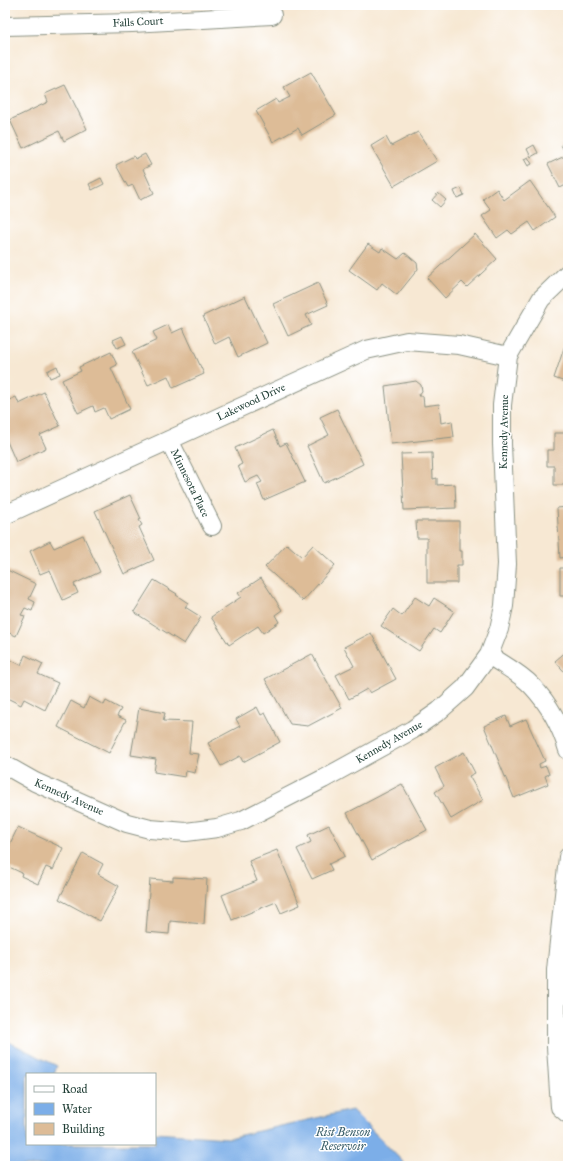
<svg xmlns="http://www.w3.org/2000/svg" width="573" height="1171" font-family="'IM FELL Great Primer',serif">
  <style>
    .water { fill: #7caee8; stroke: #4e768e }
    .building { fill: #ddbc97 }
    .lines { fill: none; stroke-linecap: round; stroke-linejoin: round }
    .minor-casing { stroke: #8b9284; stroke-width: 20 }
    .minor { stroke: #fff; stroke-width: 18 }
    .labels { text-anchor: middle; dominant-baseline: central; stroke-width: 3; stroke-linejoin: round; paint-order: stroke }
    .street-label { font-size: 11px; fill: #1f3d34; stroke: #fff }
    .water-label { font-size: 12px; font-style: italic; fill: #3b5f6a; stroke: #fff }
  </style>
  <rect width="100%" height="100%" fill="#fff"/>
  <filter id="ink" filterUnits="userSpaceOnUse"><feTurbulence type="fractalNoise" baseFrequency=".025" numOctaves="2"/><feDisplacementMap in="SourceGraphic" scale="8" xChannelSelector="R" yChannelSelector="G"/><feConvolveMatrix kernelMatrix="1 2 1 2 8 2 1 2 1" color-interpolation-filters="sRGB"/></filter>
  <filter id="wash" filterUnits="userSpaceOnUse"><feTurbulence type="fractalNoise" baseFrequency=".012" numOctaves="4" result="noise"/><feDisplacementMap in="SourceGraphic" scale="16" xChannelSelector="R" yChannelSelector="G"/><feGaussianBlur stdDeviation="0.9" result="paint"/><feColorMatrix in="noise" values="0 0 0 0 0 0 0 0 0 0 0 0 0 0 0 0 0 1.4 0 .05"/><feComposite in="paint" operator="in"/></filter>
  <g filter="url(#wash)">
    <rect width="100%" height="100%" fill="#f7e8d3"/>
    <path class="water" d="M5,1040l52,26 -3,8h-27v70h128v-11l73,5 124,-28 55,56h-402z"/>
    <g id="blocks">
      <path class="building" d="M311,72l25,43 -34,20 -4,-7 -25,14 -17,-31 20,-12 2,4 12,-6 -6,-10z
        M65,85l22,44 -23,12 -5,-10 -36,17 -13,-28 38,-18 -3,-8z
        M418,132l19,29 -43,25 -23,-40 15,-9 5,9z
        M568,141v43l-8,4 -12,-24 19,-9 -6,-10z
        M534,145l4,8 -7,4 -4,-8z
        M145,154l6,11 -8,4 11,24 -14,7 -7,-15 -5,2 -12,-22 18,-9 1,3z
        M528,157l4,7 -4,2 -4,-7z
        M101,178l3,6 -12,6 -3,-6z
        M530,181l25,36 -20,14 -6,-9 -17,12 -4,-4 -11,8 -15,-22 9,-6 -8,-11 14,-10 7,11z
        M461,188l3,7 -7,3 -3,-7z
        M438,193l8,7 -6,7 -8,-7z
        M475,234l22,25 -30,28 -5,-5 -17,16 -18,-20z
        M368,244l12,8 2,-4 16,11 7,-6 12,10 1,6 -21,26 -15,-12 -5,7 -28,-20z
        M318,283l10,22 -22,10 5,10 -23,11 -15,-32z
        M245,296l22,47 -29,14 -9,-20 -14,7 -12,-28z
        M168,325l4,8 11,-5 21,46 -31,14 -5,-12 -20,9 -16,-33 25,-12 -4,-8z
        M122,336l4,8 -9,4 -4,-8z
        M568,336v47l-14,-5z
        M111,352l6,13 -6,3 19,41 -21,10 -5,-11 -9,4 -2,-6 -15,7 -16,-33 19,-9 -2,-4z
        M57,366l3,8 -10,4 -3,-7z
        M416,381l5,4 1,6 -4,5h5l1,10 15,-2 2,19 11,-2 2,16 -63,7 -6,-58z
        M44,392l16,34 -20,9 6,13 -30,14 -11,-25v-35l11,-5 3,7z
        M337,409l26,55 -39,19 -17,-37 22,-11 -9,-18z
        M273,430l7,16 6,-3 19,39 -41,18 -7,-16 5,-2 -4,-6 -13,6 -7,-16 4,-2 -7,-16z
        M554,433h14v52h-14v-19h-7v-16h7z
        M432,453l1,26 4,-1v7l18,-1 1,24 -52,2 -3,-56z
        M130,495l11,24 -2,1 3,5 -3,2 15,33 -30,14 -29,-63z
        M568,507v50l-8,1 -3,-50z
        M416,521h43v30h3v14h-5v18h-30v-45h-10z
        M83,535l17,37 -26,12 4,9 -15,7 -13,-30 -10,4 -10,-23 20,-10 4,7z
        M287,544l15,13 11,-12 22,20 -32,36 -38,-34z
        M560,568h8v28h-8z
        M5,569l31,15 -7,15 6,3 -3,9 -7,-3 -4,7 4,1 -9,20 -11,-5z
        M261,578l21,32 -7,5 4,7 -16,11 -5,-7 -29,19 -18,-28 30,-20 -3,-4z
        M154,580l23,14 -1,1 12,8 -3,4 16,10 -17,27 -50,-32z
        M415,597l14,9 5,-8 20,13 -14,22 -6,-4 -15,22 -38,-25 12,-17 9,7z
        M371,633l25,46 -26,14 -3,-4 -18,10 -13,-24 18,-9 -10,-19z
        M568,650v26l-13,-15z
        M312,654l30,54 -34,18 -18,-2 -25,-45z
        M25,655l18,9 -5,10 20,9 -13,27 -21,-11 -3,6 -16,-8v-40l16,8z
        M89,697l15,8 2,-4 15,8 -4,7 9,4 -17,33 -51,-26 13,-26 13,7z
        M257,707l4,8 4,-2 15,29 -37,20 -3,-6 -19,10 -13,-23 32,-17 -4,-7z
        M139,708l26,5 -2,8 29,1 -3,31 10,1 -4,19 -9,-2 -1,6 -31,-5 2,-13 -25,-4z
        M506,716l4,10 16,-7 19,42 -6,3 1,4 6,-2 3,8 -4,2 3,8 -34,14 -30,-72z
        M464,752l11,21 -6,3 14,24 -32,19 -16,-27 9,-6 -9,-18z
        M402,784l25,46 -55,30 -25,-47z
        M329,825l16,31 -16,8 3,6 -20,9 -15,-30 14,-7 -3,-7z
        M18,827l45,21 -10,22 -7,-3 -8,17 -17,-8 1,-3 -17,-8v-11z
        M277,850l23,55 -19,8 -5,-11 -44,18 -10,-25 35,-14 -8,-20z
        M83,853l20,11 -5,10 21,12 -19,35 -41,-22z
        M173,877l34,2 -3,45 -34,-3 -1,13 -23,-2 4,-53 23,2z"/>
    </g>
  </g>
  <g filter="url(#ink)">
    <use href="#blocks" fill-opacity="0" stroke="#8b9284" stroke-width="1"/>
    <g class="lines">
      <defs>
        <path id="minor" d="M5,26l127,-3 140,-8
          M169,440l43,86
          M5,515l361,-165 41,-9 52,4 49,11
          M489,655c14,10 31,18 43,31 17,18 29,40 36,64
          M5,765l30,17 92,41 23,6 36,3 31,-4 24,-7 82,-42 89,-49 27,-19 26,-23 24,-33 10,-26 5,-23 3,-42 -5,-120v-39l6,-49 33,-57 27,-26
          M568,857l-12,113v77l4,60 8,7"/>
      </defs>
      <use href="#minor" class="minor-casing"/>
      <use href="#minor" class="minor"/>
    </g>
  </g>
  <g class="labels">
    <g class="street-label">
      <text transform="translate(138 22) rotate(-3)">Falls Court</text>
      <text transform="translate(251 402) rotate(-25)">Lakewood Drive</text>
      <text transform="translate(504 432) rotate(-89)">Kennedy Avenue</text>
      <text transform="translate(190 483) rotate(64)">Minnesota Place</text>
      <text transform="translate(389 742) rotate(-30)">Kennedy Avenue</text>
      <text transform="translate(69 797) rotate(24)">Kennedy Avenue</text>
    </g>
    <g class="water-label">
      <text x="343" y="1132">Rist Benson<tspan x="343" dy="14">Reservoir</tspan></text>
    </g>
  </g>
  <rect width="573" height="1171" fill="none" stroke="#fff" stroke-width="20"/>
  <rect x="26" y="1073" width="130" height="72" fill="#ffffff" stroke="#a5b1ae"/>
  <rect x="34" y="1086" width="20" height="6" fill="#ffffff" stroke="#a5b1ae"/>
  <text x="62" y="1093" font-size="12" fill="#1f3d34">Road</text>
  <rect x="34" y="1103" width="20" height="12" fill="#7caee8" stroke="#a5b1ae"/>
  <text x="62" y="1113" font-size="12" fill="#1f3d34">Water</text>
  <rect x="34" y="1123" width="20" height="12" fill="#ddbc97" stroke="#a5b1ae"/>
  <text x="62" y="1133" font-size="12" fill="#1f3d34">Building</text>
</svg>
